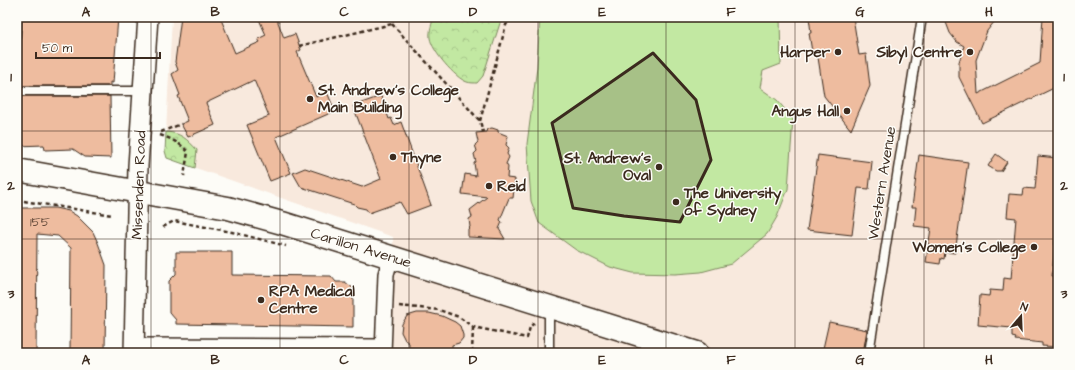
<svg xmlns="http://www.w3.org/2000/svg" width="1075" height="370" font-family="'Architects Daughter',sans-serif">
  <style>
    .built { fill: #f8e9dd }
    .park { fill: url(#park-crowns); stroke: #7e8960 }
    .pitch { fill: #c2e8a2; stroke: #7e8960 }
    .building { fill: #eebc9f; stroke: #3b2a1e }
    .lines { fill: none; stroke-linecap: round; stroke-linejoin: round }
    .service-casing { stroke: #3b2a1e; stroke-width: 11 }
    .minor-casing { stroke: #3b2a1e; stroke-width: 18 }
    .tertiary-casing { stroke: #3b2a1e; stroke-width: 22 }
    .secondary-casing { stroke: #3b2a1e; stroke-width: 25 }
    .path { stroke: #3b2a1e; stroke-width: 2.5; stroke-dasharray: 4 3; stroke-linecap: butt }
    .service { stroke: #fdfcf7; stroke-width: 8 }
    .minor { stroke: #fdfcf7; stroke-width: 15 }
    .tertiary { stroke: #fdfcf7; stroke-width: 19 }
    .secondary { stroke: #fdfcf7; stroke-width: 22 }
    .marked { fill: #3b2a1e; fill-opacity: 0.2; stroke: #3b2a1e; stroke-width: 3; stroke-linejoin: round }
    .grid { fill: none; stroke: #3b2a1e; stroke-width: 1; stroke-opacity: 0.55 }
    .poi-dot { fill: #3b2a1e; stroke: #fdfcf7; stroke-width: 1.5 }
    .labels { text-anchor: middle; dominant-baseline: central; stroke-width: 3; stroke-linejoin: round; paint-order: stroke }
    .number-label { font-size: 13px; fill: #684e3e }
    .poi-label { font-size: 15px; font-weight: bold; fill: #3b2a1e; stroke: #fdfcf7; text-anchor: end }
    .street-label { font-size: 15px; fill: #3b2a1e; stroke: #fdfcf7 }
    .neatline { fill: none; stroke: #3b2a1e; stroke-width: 1.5 }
    .grid-label { font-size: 13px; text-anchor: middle; font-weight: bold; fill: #3b2a1e }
  </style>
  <defs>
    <pattern id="park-crowns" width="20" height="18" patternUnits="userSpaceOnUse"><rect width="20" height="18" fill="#c2e8a2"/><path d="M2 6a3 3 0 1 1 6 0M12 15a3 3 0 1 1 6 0" fill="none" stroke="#a8c78b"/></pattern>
  </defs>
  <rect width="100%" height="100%" fill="#fdfcf7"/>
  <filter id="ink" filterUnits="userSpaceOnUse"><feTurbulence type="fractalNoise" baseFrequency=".025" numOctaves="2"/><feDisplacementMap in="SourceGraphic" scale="8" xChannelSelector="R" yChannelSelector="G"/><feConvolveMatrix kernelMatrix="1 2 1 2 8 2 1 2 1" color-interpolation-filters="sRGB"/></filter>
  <g filter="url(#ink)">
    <path class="built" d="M172,17h886v336h-667l2,-116 -226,-79 -2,-7z"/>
    <path class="park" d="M434,17h68l-19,59 -6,7c-3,0 -7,0 -10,-1 -12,-4 -35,-31 -37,-44 -1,-7 2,-15 4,-21z
      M166,132c15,1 21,7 31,18l-2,18 -28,-10 -2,-7z"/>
    <path class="pitch" d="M540,17h240l1,47 -18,7 -3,17 17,12 16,19 -5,70 -11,28 -10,17 -36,30 -30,8 -26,2 -42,-1 -23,-6 -34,-17 -37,-27 -8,-22 -4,-57 10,-77z"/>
    <path class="building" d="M22,17h96l-5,66 -3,-1v4h-93z
      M181,17h39l15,36 25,-11 -2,-3 8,-4 -8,-18h18l8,21 11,-4 6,16 -4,2 19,45 11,-5 8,19 -59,26 15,36 -21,8 -23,-56 22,-9 -15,-36 -48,23 9,22 -27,12 -7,-13 7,-3 -10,-25 2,-1 -8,-21 6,-4 -3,-8z
      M809,17h44l6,38 7,-1 4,32 -19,44 -27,-34 -7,-45 -5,1 -3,-19h2z
      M944,17h54l-11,14 -11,29 2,34 62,-31 3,-46h15v69l-76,37 -23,-46v-15l5,-16 -7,-4 -7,-9z
      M17,96h93l1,62 -26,-1 -12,-8 -28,1 -1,-5 -27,1z
      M381,96l8,23 2,-1 3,7 7,-3 30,83 -24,9 -7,-12 -31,11 -3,-4 -9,-2 -3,-3 -53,-17 -8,-14 12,-5 57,19 19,-8 -28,-73z
      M492,128l6,2v2l10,4 -2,9 3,3 -2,6 2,3 -3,7 2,3 -1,11 8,1 -2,19h-4l-9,22 2,2 -3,7 6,10 -37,-2v-8l2,-2 -1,-8 3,-2 -2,-7 17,-13 -25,-3 3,-20 11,2 -2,-13 2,-1 -2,-8 3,-3 -2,-6 3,-3 -2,-9 10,-1 1,-3z
      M996,154l11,8 -6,9h-5l-8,-5z
      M818,155l54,7 -3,27 -11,-1 -6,47 -45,-5z
      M919,155l49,7 -13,91 -10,-1 -1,7 -3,-1 -1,6 -14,-2 5,-34 -17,-2 2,-19h-4z
      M1038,156l20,2v50l-6,68h6v71l-16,-1v-3l-27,-3 1,-2 -4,-1v-9l-34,-3 2,-30 9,1 1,-6 13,1 1,-13 7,1 5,-61 -9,-1 2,-23 14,1 1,-7 11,1z
      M17,208h38l14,3 8,5 16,16 5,11 8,22 -1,88h-35l1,-105 -13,-12 -21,-2 -1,119h-19z
      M176,252h56v23l99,1 5,6h9l8,6v39l-177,-3v-4l-7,-8v-31l7,-7z
      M417,313h12l13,3 13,6 5,4 3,9v3l-4,5 -7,2v8h-43v-10l-4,-3 -4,-8 1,-8 5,-8z
      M829,322l38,8 -4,23h-41z"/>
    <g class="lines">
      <defs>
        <path id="service" d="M17,91h126
          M549,353v-45
          M869,353l53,-336"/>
        <path id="minor" d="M134,346l249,1
          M383,353l3,-79 5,-17"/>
        <path id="tertiary" d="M134,353l4,-187 10,-149"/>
        <path id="secondary" d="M17,170l211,38 54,15 415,130"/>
      </defs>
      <use href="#service" class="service-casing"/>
      <use href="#minor" class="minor-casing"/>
      <use href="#tertiary" class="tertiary-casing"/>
      <use href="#secondary" class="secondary-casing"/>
      <path class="path" d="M392,24l88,97 3,11
        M299,46l93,-22 1,-7
        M480,121l26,-96 5,-8
        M161,132l20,-8
        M160,135c12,4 20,8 28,17l-4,24
        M17,200l95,15
        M163,227l11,-6 58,11 54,14
        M399,306l40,4 20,7 14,10 54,11 3,-11 4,-4
        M472,353l1,-25"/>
      <use href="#service" class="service"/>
      <use href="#minor" class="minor"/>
      <use href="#tertiary" class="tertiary"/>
      <use href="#secondary" class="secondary"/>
    </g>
  </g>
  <path class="marked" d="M653,53l43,47 15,60 -31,62 -56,-6 -51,-8 -21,-85z"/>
  <path class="grid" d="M151,17v336M280,17v336M409,17v336M538,17v336M666,17v336M795,17v336M924,17v336M17,131h1041M17,239h1041"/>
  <g class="poi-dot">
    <circle cx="838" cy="52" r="4"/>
    <circle cx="970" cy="52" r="4"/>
    <circle cx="310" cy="99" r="4"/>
    <circle cx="847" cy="111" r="4"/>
    <circle cx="393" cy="157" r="4"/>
    <circle cx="659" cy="167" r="4"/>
    <circle cx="489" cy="186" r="4"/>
    <circle cx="676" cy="202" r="4"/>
    <circle cx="1034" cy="247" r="4"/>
    <circle cx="261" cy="300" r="4"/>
  </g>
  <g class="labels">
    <g class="number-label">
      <text x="40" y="222">155</text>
    </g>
    <g class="poi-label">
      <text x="830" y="52">Harper</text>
      <text x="962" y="52">Sibyl Centre</text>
      <text x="318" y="90" text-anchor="start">St. Andrew's College<tspan x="318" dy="17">Main Building</tspan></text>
      <text x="839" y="111">Angus Hall</text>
      <text x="401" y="157" text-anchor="start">Thyne</text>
      <text x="651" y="158">St. Andrew's<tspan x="651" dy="17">Oval</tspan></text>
      <text x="497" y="186" text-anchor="start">Reid</text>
      <text x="684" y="193" text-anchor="start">The University<tspan x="684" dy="17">of Sydney</tspan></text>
      <text x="1026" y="247">Women's College</text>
      <text x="269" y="291" text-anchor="start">RPA Medical<tspan x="269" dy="17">Centre</tspan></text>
    </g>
    <g class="street-label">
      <text transform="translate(882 183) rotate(-81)">Western Avenue</text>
      <text transform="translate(139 185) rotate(-88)">Missenden Road</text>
      <text transform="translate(361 248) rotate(17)">Carillon Avenue</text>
    </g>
  </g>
  <rect width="1075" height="370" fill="none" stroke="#fdfcf7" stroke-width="44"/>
  <g transform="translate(1021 316) rotate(19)" stroke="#fdfcf7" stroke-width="3" paint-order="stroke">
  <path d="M0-3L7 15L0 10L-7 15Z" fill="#3b2a1e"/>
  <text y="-6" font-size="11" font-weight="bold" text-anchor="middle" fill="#3b2a1e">N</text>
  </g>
  <path d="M36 52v6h124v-6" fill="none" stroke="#3b2a1e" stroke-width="2"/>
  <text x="42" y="52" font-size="12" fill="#3b2a1e" stroke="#fdfcf7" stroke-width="3" paint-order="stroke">50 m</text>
  <rect x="22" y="22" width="1031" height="326" class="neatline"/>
  <g class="grid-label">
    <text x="86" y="16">A</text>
    <text x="215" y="16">B</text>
    <text x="344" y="16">C</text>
    <text x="473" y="16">D</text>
    <text x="602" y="16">E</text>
    <text x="731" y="16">F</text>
    <text x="860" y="16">G</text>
    <text x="989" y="16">H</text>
    <text x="11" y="81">1</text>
    <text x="1064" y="81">1</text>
    <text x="11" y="190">2</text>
    <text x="1064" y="190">2</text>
    <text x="11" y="298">3</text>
    <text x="1064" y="298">3</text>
    <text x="86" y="364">A</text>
    <text x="215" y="364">B</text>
    <text x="344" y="364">C</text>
    <text x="473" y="364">D</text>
    <text x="602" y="364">E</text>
    <text x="731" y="364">F</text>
    <text x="860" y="364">G</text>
    <text x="989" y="364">H</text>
  </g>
</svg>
